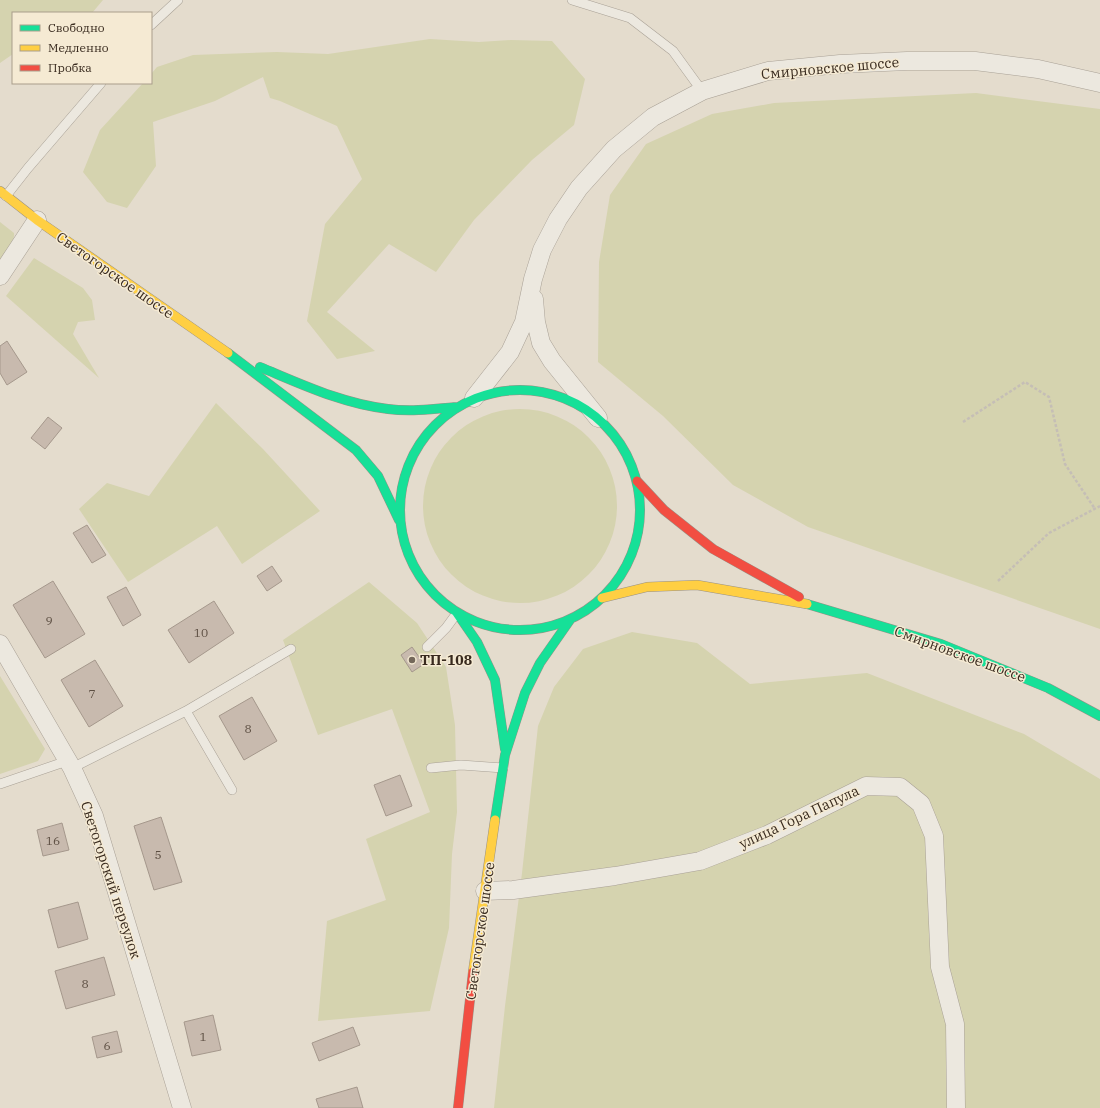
<svg xmlns="http://www.w3.org/2000/svg" width="1100" height="1108" font-family="'IBM Plex Serif',serif">
  <style>
    .green { fill: #d5d3af }
    .building { fill: #c8baae; stroke: #a5988c }
    .lines { fill: none; stroke-linecap: round; stroke-linejoin: round }
    .lane-casing { stroke: #a9a196; stroke-width: 10 }
    .street-casing { stroke: #a9a196; stroke-width: 19 }
    .fast-casing { stroke: #999186; stroke-width: 10 }
    .slow-casing { stroke: #999186; stroke-width: 10 }
    .jam-casing { stroke: #999186; stroke-width: 10 }
    .path { stroke: #c5beb6; stroke-width: 2.5; stroke-dasharray: 3 2; stroke-linecap: butt }
    .lane { stroke: #ece8df; stroke-width: 9 }
    .street { stroke: #ece8df; stroke-width: 18 }
    .fast { stroke: #16e098; stroke-width: 9 }
    .slow { stroke: #ffcf43; stroke-width: 9 }
    .jam { stroke: #f24e42; stroke-width: 9 }
    .poi-dot { fill: #74685b; stroke: #f5ead3; stroke-width: 1.5 }
    .labels { text-anchor: middle; dominant-baseline: central; stroke-width: 3; stroke-linejoin: round; paint-order: stroke }
    .number-label { font-size: 12px; fill: #5c4e42 }
    .street-label { font-size: 14px; fill: #382a1e; stroke: #f5ead3 }
    .poi-label { font-size: 14px; font-weight: bold; fill: #382a1e; stroke: #f5ead3; text-anchor: start }
  </style>
  <rect width="100%" height="100%" fill="#e4dccd"/>
  <path class="green" d="M0,0h103l-11,13h-79v41l-13,9z
    M430,39l49,3 32,-2 41,1 33,38 -11,46 -42,35 -58,60 -38,52 -47,-28 -62,68 48,39 -38,8 -30,-38 18,-97 37,-45 -25,-53 -57,-25 -10,-3 -7,-21 -48,24 -62,21 3,44 -29,42 -20,-6 -24,-30 17,-42 43,-47h8v-9l6,-7 36,-12 84,-3 51,2z
    M976,93l124,16v520l-292,-102 -75,-42 -70,-69 -65,-54 1,-100 11,-67 36,-51 66,-30 62,-11z
    M0,222l14,11c1,10 -8,19 -14,27z
    M34,258l49,30 9,12 3,20 -17,2 -5,12 26,44 -93,-82z
    M216,403l47,46 57,62 -78,53 -25,-38 -89,56 -49,-73 28,-26 42,13z
    M423 506a97 97 0 1 1 194 0a97 97 0 1 1-194 0Z
    M369,582l48,41 29,44 9,58 2,87 -5,42 -3,74 -19,83 -112,10 9,-100 59,-21 -20,-61 64,-27 -38,-103 -74,26 -35,-95z
    M632,632l65,11 53,41 117,-11 157,61 76,45v329h-606l11,-102 17,-133 16,-147 16,-39 29,-38z
    M0,676l45,73 -7,12 -38,13z"/>
  <path class="building" d="M7,341l20,31 -20,13 -7,-12v-27z
    M48,417l14,11 -17,21 -14,-11z
    M87,525l19,30 -14,8 -19,-30z
    M272,566l10,15 -15,10 -10,-15z
    M53,581l32,53 -40,24 -32,-53z
    M126,587l15,28 -18,11 -16,-29z
    M214,601l20,32 -45,30 -21,-33z
    M412,647l12,17 -12,8 -11,-17z
    M95,660l28,46 -34,21 -28,-47z
    M252,697l25,44 -33,19 -25,-44z
    M400,775l12,31 -26,10 -12,-31z
    M161,817l21,65 -28,8 -20,-64z
    M62,823l7,27 -26,6 -6,-26z
    M78,902l10,37 -30,9 -10,-38z
    M104,957l11,38 -49,14 -11,-38z
    M213,1015l8,35 -29,6 -8,-34z
    M353,1027l7,18 -41,16 -7,-18z
    M117,1031l5,21 -25,6 -5,-21z
    M357,1087l6,21h-44l-3,-9z"/>
  <g class="lines">
    <defs>
      <path id="lane" d="M572,0l58,18 43,33 29,40
        M151,25l27,-25
        M6,196l22,-28 73,-85
        M427,647l19,-19 11,-15
        M186,711l46,79
        M72,768l114,-57 105,-62
        M431,768l30,-3 42,3
        M0,784l67,-23"/>
      <path id="street" d="M0,276l37,-56
        M534,299l2,23 5,21 11,18 46,57
        M474,398l36,-46 14,-30 9,-43 9,-29 16,-31 21,-31 35,-39 39,-32 49,-26 66,-20 72,-7 67,-3h68l63,8 62,14
        M0,644l72,124 22,48 88,292
        M485,891l28,-1 102,-14 85,-15 67,-26 99,-49 34,1 21,17 13,32 6,131 15,57 1,84"/>
      <path id="fast" d="M228,353l128,97 22,26 21,44
        M260,367c41,17 83,37 128,42 23,3 47,0 70,-2
        M400 510a120 120 0 1 1 240 0a120 120 0 1 1-240 0Z
        M807,604l134,40 107,44 52,28
        M457,613l20,29 18,38 10,69
        M495,820l10,-65 20,-62 15,-30 30,-43"/>
      <path id="slow" d="M0,191l37,29 191,133
        M602,598l45,-11 50,-2 110,19
        M473,972l22,-152"/>
      <path id="jam" d="M637,481l27,29 49,39 86,48
        M458,1108l15,-136"/>
    </defs>
    <use href="#lane" class="lane-casing"/>
    <use href="#street" class="street-casing"/>
    <use href="#fast" class="fast-casing"/>
    <use href="#slow" class="slow-casing"/>
    <use href="#jam" class="jam-casing"/>
    <path class="path" d="M963,422l62,-40 24,15 16,67 30,45
      M998,581l51,-48 51,-27"/>
    <use href="#lane" class="lane"/>
    <use href="#street" class="street"/>
    <use href="#fast" class="fast"/>
    <use href="#slow" class="slow"/>
    <use href="#jam" class="jam"/>
  </g>
  <circle class="poi-dot" cx="412" cy="660" r="4"/>
  <g class="labels">
    <g class="number-label">
      <text x="49" y="620">9</text>
      <text x="201" y="632">10</text>
      <text x="92" y="693">7</text>
      <text x="248" y="728">8</text>
      <text x="53" y="840">16</text>
      <text x="158" y="854">5</text>
      <text x="85" y="983">8</text>
      <text x="203" y="1036">1</text>
      <text x="107" y="1045">6</text>
    </g>
    <g class="street-label">
      <text transform="translate(830 68) rotate(-5)">Смирновское шоссе</text>
      <text transform="translate(115 275) rotate(35)">Светогорское шоссе</text>
      <text transform="translate(960 654) rotate(20)">Смирновское шоссе</text>
      <text transform="translate(799 817) rotate(-25)">улица Гора Папула</text>
      <text transform="translate(111 880) rotate(72)">Светогорский переулок</text>
      <text transform="translate(480 931) rotate(-82)">Светогорское шоссе</text>
    </g>
    <g class="poi-label">
      <text x="420" y="660">ТП-108</text>
    </g>
  </g>
  <rect x="12" y="12" width="140" height="72" fill="#f5ead3" stroke="#a99d8b"/>
  <rect x="20" y="25" width="20" height="6" fill="#16e098" stroke="#a99d8b"/>
  <text x="48" y="32" font-size="12" fill="#382a1e">Свободно</text>
  <rect x="20" y="45" width="20" height="6" fill="#ffcf43" stroke="#a99d8b"/>
  <text x="48" y="52" font-size="12" fill="#382a1e">Медленно</text>
  <rect x="20" y="65" width="20" height="6" fill="#f24e42" stroke="#a99d8b"/>
  <text x="48" y="72" font-size="12" fill="#382a1e">Пробка</text>
</svg>
